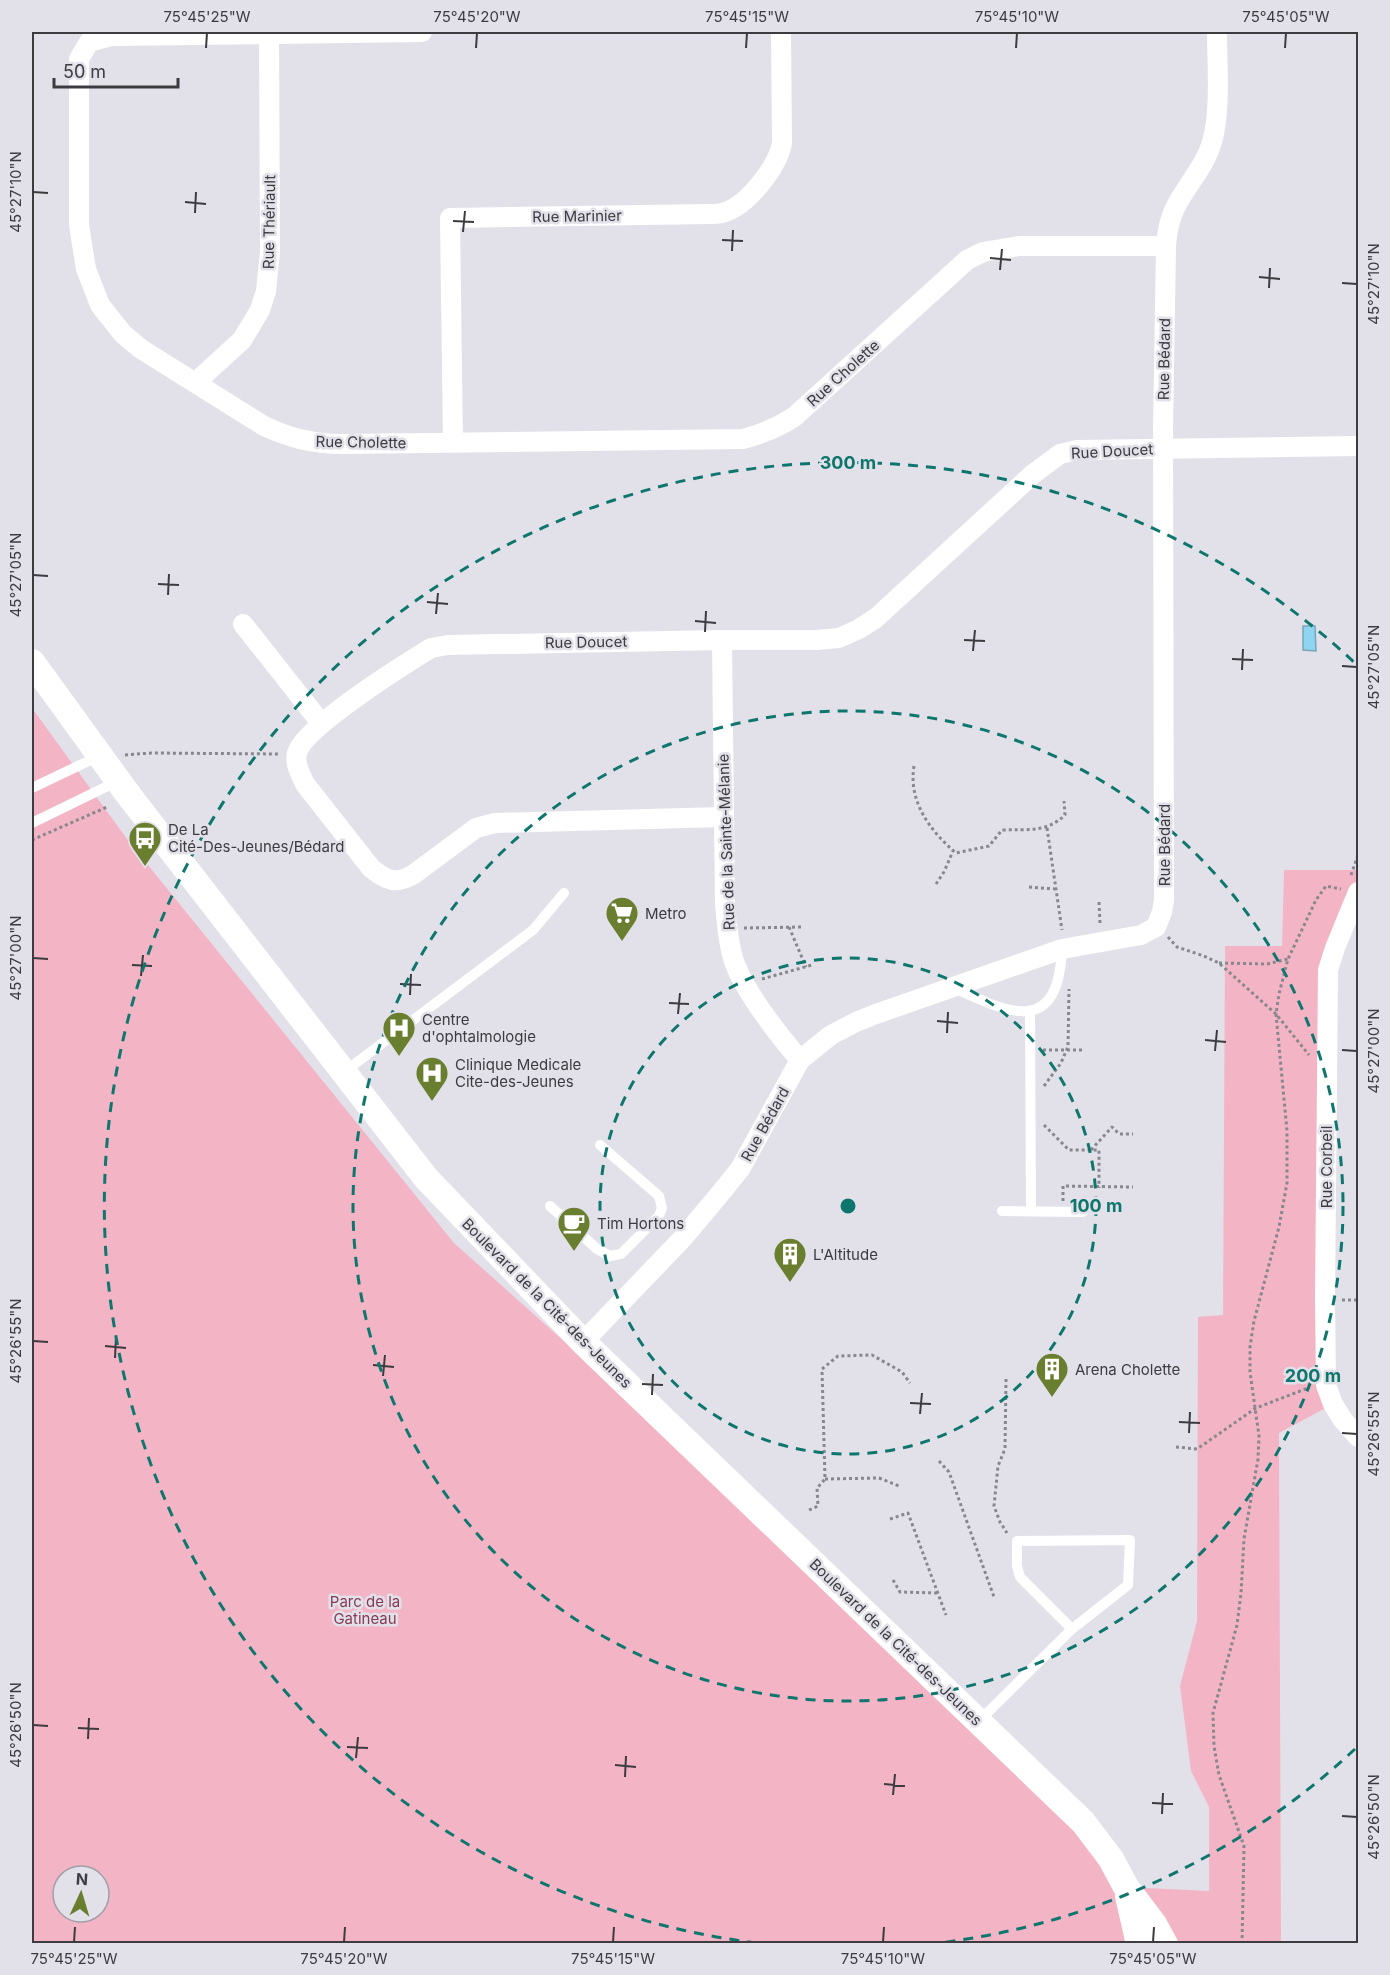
<svg xmlns="http://www.w3.org/2000/svg" width="1390" height="1975" font-family="Inter,sans-serif">
  <style>
    .green { fill: #f3b5c5; fill-rule: evenodd }
    .water { fill: #8fd4f0; stroke: #76a6bb; stroke-width: 1.5 }
    .lines { fill: none; stroke-linecap: round; stroke-linejoin: round }
    .path { stroke: #88878e; stroke-width: 3; stroke-dasharray: 3 3; stroke-linecap: butt }
    .service { stroke: #fff; stroke-width: 10 }
    .minor { stroke: #fff; stroke-width: 20 }
    .tertiary { stroke: #fff; stroke-width: 26 }
    .ticks { fill: none; stroke: #3c3b3f; stroke-width: 2 }
    .ring { fill: none; stroke: #0f766e; stroke-width: 3; stroke-dasharray: 10 8 }
    .labels { text-anchor: middle; dominant-baseline: central; stroke-width: 5; stroke-linejoin: round; paint-order: stroke }
    .street-label { font-size: 15px; fill: #3c3b3f; stroke: #e2e1ea }
    .poi-label { font-size: 15px; fill: #3c3b3f; stroke: #e2e1ea; text-anchor: start }
    .park-label { font-size: 15px; fill: #873a53; stroke: #e2e1ea }
    .centre { fill: #0f766e; stroke: #e2e1ea; stroke-width: 3 }
    .ring-label { font-size: 18px; text-anchor: middle; font-weight: bold; fill: #0f766e; stroke: #e2e1ea; stroke-width: 5; stroke-linejoin: round; paint-order: stroke }
    .neatline { fill: none; stroke: #3c3b3f; stroke-width: 2 }
    .ticks-label { font-size: 15px; text-anchor: middle; fill: #3c3b3f }
  </style>
  <rect width="100%" height="100%" fill="#e2e1ea"/>
  <path class="green" d="M32,708l95,131 327,404 541,483 131,161 83,4v-84l-18,-36 -11,-85 17,-65 1,-304 25,-2 2,-369h57l2,-76h74v22l-23,56 -2,456 -54,29 2,510h-1249zM63,1876h36v36h-36z"/>
  <path class="water" d="M1303,626h12l1,25 -13,-1z"/>
  <g class="lines">
    <path class="path" d="M125,755l26,-2 129,1
      M914,766c-6,35 16,65 42,87l33,-7 13,-16c26,-1 44,3 63,-15l-1,-14
      M1047,828l15,102
      M32,840l75,-33
      M1351,875l7,-20
      M936,884l8,-12 9,-21
      M1029,887l26,2
      M1099,902l1,21
      M789,927l17,40
      M744,928l58,-1
      M1168,937l9,10 27,9 15,7 57,51 33,41
      M1219,963l48,1 21,-5
      M762,979l50,-14
      M1043,1050h40
      M1044,1086l17,-23 7,-16 1,-58
      M1044,1125l25,25h30v38
      M1091,1150l21,-23 7,7h14
      M1063,1201v-15l70,1
      M1342,1300h16
      M1006,1379l-1,70 -7,17 -4,40 6,16 7,11
      M1176,1447l21,2 59,-41 52,-20
      M939,1461l10,11 45,125
      M825,1479l54,-1 20,8
      M809,1510l9,-4 -1,-18 8,-9 -3,-110 16,-13 34,-1 30,17 8,11
      M890,1519l18,-6 38,102
      M893,1580l7,12 38,1
      M1242,1944l2,-98 -25,-71 -5,-29 -1,-33 24,-88 4,-32 3,-54 14,-80 1,-23 -9,-64v-25l4,-26 25,-94 8,-44v-52l-11,-117 3,-20 9,-35 28,-59 10,-14 15,3"/>
    <path class="service" d="M32,788l67,-32
      M32,823l86,-42
      M952,987c58,27 106,50 110,-38
      M1030,1011l1,200
      M344,1072l189,-142 31,-37
      M550,1206l47,43 13,7 11,-2 38,-38 3,-8 -3,-12 -59,-51
      M1002,1211l81,1
      M979,1721l93,-92 56,-44 2,-45 -113,1v25l3,11 52,52"/>
    <path class="minor" d="M422,32l-311,4 -22,6 -10,17v166l7,44 14,36 23,29 18,15 123,77c26,12 49,18 78,18l401,-5c19,-5 34,-11 51,-22l173,-157 16,-8 36,-6h147
      M195,383l47,-43 18,-30 6,-19 4,-39 -1,-218
      M453,443l-3,-225 261,-4c4,0 10,0 14,-2 23,-7 53,-46 57,-69l-1,-111
      M243,624l78,99
      M722,640l3,264c2,19 3,41 10,60 12,31 43,70 65,96
      M723,817l-228,6 -19,5 -62,46c-18,11 -27,7 -43,-6l-66,-84c-4,-9 -11,-20 -8,-31 7,-26 108,-89 134,-105l17,-3 274,-5h94l23,-2 20,-9 17,-11 157,-144 27,-20 17,-4 281,-4
      M1358,892l-23,56 -7,22 -3,330 1,85 7,19 10,16 15,17
      M583,1342l99,-103 37,-44 21,-26 60,-109 31,-25 25,-13 20,-8 186,-65 79,-14 15,-8 6,-15 2,-12 -1,-471 3,-183c1,-14 3,-27 10,-40 11,-21 29,-40 36,-64 9,-31 5,-78 5,-110"/>
    <path class="tertiary" d="M32,662l98,135 296,381 157,164 500,480 28,37 15,28 28,37 11,20
      M1128,1896l11,48"/>
  </g>
  <path class="ticks" d="M206,48l1,-15M476,48l1,-15M746,48l1,-15M1016,48l1,-15M1285,48l1,-15M33,192l15,1M185,202l21,2M195,213l1,-21M453,221l21,1M463,232l2,-21M722,240l21,1M732,251l1,-21M990,258l21,2M1000,270l2,-21M1259,277l21,2M1342,283l15,1M1269,288l1,-20M33,575l15,1M158,584l21,1M168,595l1,-21M427,602l21,2M436,614l2,-21M695,621l21,2M705,632l1,-21M964,640l21,1M973,651l2,-21M1232,659l21,1M1342,666l15,1M1242,670l1,-21M33,958l15,1M132,965l20,1M141,976l2,-21M400,984l21,1M410,995l1,-21M669,1003l20,1M678,1014l2,-21M937,1021l21,2M947,1033l1,-21M1205,1040l21,2M1342,1050l15,1M1215,1051l2,-21M33,1341l15,1M105,1346l21,2M115,1358l1,-21M373,1365l21,2M383,1376l2,-21M642,1384l21,1M652,1395l1,-21M910,1403l21,1M920,1414l2,-21M1179,1422l21,1M1189,1433l1,-21M1342,1433l15,1M33,1725l15,1M78,1728l21,1M88,1739l1,-21M347,1747l21,1M356,1758l2,-21M615,1765l21,2M625,1777l1,-21M884,1784l21,2M893,1795l2,-21M1152,1803l21,1M1162,1814l1,-21M1342,1816l15,1M74,1942l1,-15M344,1942l1,-15M613,1942l1,-15M883,1942l1,-15M1153,1942l1,-15"/>
  <g class="ring">
    <circle cx="848" cy="1206" r="248"/>
    <circle cx="848" cy="1206" r="495"/>
    <path d="M1355 1749A743 743 0 0 1 939 1943M757 1943A743 743 0 1 1 1355 663"/>
  </g>
  <defs>
    <symbol id="bus-pin" viewBox="-11 -11 22 30"><path d="M0 17L-7.5 6A9.5 9.5 0 1 1 7.5 6Z" fill="#6a7e2f" stroke="#e2e1ea"/><path d="M-5-6H5V4H4V6H2V4H-2V6H-4V4H-5ZM-3.5-4V0h7V-4ZM-3.5 1.2v1.5H-2V1.2ZM2 1.2v1.5H3.5V1.2Z" fill="#fff"/></symbol>
    <symbol id="supermarket-pin" viewBox="-11 -11 22 30"><path d="M0 17L-7.5 6A9.5 9.5 0 1 1 7.5 6Z" fill="#6a7e2f" stroke="#e2e1ea"/><path d="M-6-5.5h2.5l.6 2H6L4.5 2H-2.5L-4.4-4H-6ZM-1.5 3.2a1.3 1.3 0 1 0 .1 0ZM3 3.2a1.3 1.3 0 1 0 .1 0Z" fill="#fff"/></symbol>
    <symbol id="hospital-pin" viewBox="-11 -11 22 30"><path d="M0 17L-7.5 6A9.5 9.5 0 1 1 7.5 6Z" fill="#6a7e2f" stroke="#e2e1ea"/><path d="M-5-5h3v3.5h4V-5h3V5h-3V1.5h-4V5h-3Z" fill="#fff"/></symbol>
    <symbol id="cafe-pin" viewBox="-11 -11 22 30"><path d="M0 17L-7.5 6A9.5 9.5 0 1 1 7.5 6Z" fill="#6a7e2f" stroke="#e2e1ea"/><path d="M-5.5-4.5H6V0H3Q3 3.5 0 3.5H-2.5Q-5.5 3.5-5.5 0ZM3-3.2v2h1.7v-2ZM-6 4.5H4V6H-6Z" fill="#fff"/></symbol>
    <symbol id="building-pin" viewBox="-11 -11 22 30"><path d="M0 17L-7.5 6A9.5 9.5 0 1 1 7.5 6Z" fill="#6a7e2f" stroke="#e2e1ea"/><path d="M-4-6H4V6H1V3H-1V6H-4ZM-2.5-4.3h1.7v1.8h-1.7ZM.8-4.3h1.7v1.8H.8ZM-2.5-1h1.7V.8h-1.7ZM.8-1h1.7V.8H.8Z" fill="#fff"/></symbol>
  </defs>
  <g fill-rule="evenodd">
    <use href="#bus-pin" x="126" y="819" width="38" height="52"/>
    <use href="#supermarket-pin" x="603" y="894" width="38" height="52"/>
    <use href="#hospital-pin" x="380" y="1009" width="38" height="52"/>
    <use href="#hospital-pin" x="413" y="1054" width="38" height="52"/>
    <use href="#cafe-pin" x="555" y="1204" width="38" height="52"/>
    <use href="#building-pin" x="771" y="1235" width="38" height="52"/>
    <use href="#building-pin" x="1033" y="1350" width="38" height="52"/>
  </g>
  <g class="labels">
    <g class="street-label">
      <text transform="translate(577 216) rotate(-1)">Rue Marinier</text>
      <text transform="translate(269 222) rotate(-89)">Rue Thériault</text>
      <text transform="translate(1164 359) rotate(-89)">Rue Bédard</text>
      <text transform="translate(843 373) rotate(-42)">Rue Cholette</text>
      <text transform="translate(361 442) rotate(1)">Rue Cholette</text>
      <text transform="translate(1112 451) rotate(-3)">Rue Doucet</text>
      <text transform="translate(586 642) rotate(-1)">Rue Doucet</text>
      <text transform="translate(726 842) rotate(-92)">Rue de la Sainte-Mélanie</text>
      <text transform="translate(1164 845) rotate(-90)">Rue Bédard</text>
      <text transform="translate(765 1124) rotate(-61)">Rue Bédard</text>
      <text transform="translate(1326 1167) rotate(-90)">Rue Corbeil</text>
      <text transform="translate(547 1303) rotate(45)">Boulevard de la Cité-des-Jeunes</text>
      <text transform="translate(896 1642) rotate(44)">Boulevard de la Cité-des-Jeunes</text>
    </g>
    <g class="poi-label">
      <text x="168" y="829">De La<tspan x="168" dy="17">Cité-Des-Jeunes/Bédard</tspan></text>
      <text x="645" y="913">Metro</text>
      <text x="422" y="1019">Centre<tspan x="422" dy="17">d'ophtalmologie</tspan></text>
      <text x="455" y="1064">Clinique Medicale<tspan x="455" dy="17">Cite-des-Jeunes</tspan></text>
      <text x="597" y="1223">Tim Hortons</text>
      <text x="813" y="1254">L'Altitude</text>
      <text x="1075" y="1369">Arena Cholette</text>
    </g>
    <g class="park-label">
      <text x="365" y="1601">Parc de la<tspan x="365" dy="17">Gatineau</tspan></text>
    </g>
  </g>
  <circle cx="848" cy="1206" r="9" class="centre"/>
  <g class="ring-label">
    <text x="848" y="469">300 m</text>
    <text x="1096" y="1212">100 m</text>
    <text x="1313" y="1382">200 m</text>
  </g>
  <rect width="1390" height="1975" fill="none" stroke="#e2e1ea" stroke-width="66"/>
  <g transform="translate(81 1894) rotate(4)"><circle r="28" fill="#e2e1ea" stroke="#a09fa6" stroke-width="1.5"/>
  <path d="M0-4.5L10 22L0 15L-10 22Z" fill="#6a7e2f"/>
  <text y="-9" font-size="16" font-weight="bold" text-anchor="middle" fill="#3c3b3f">N</text>
  </g>
  <path d="M54 78v9h124v-9" fill="none" stroke="#3c3b3f" stroke-width="3"/>
  <text x="63" y="78" font-size="18" fill="#3c3b3f" stroke="#e2e1ea" stroke-width="4.5" paint-order="stroke">50 m</text>
  <rect x="33" y="33" width="1324" height="1909" class="neatline"/>
  <g class="ticks-label">
    <text x="207" y="22">75°45'25"W</text>
    <text x="477" y="22">75°45'20"W</text>
    <text x="747" y="22">75°45'15"W</text>
    <text x="1017" y="22">75°45'10"W</text>
    <text x="1286" y="22">75°45'05"W</text>
    <text transform="translate(16 192) rotate(-90)" y="5">45°27'10"N</text>
    <text transform="translate(1374 284) rotate(-90)" y="5">45°27'10"N</text>
    <text transform="translate(16 575) rotate(-90)" y="5">45°27'05"N</text>
    <text transform="translate(1374 667) rotate(-90)" y="5">45°27'05"N</text>
    <text transform="translate(16 958) rotate(-90)" y="5">45°27'00"N</text>
    <text transform="translate(1374 1051) rotate(-90)" y="5">45°27'00"N</text>
    <text transform="translate(16 1341) rotate(-90)" y="5">45°26'55"N</text>
    <text transform="translate(1374 1434) rotate(-90)" y="5">45°26'55"N</text>
    <text transform="translate(16 1725) rotate(-90)" y="5">45°26'50"N</text>
    <text transform="translate(1374 1817) rotate(-90)" y="5">45°26'50"N</text>
    <text x="74" y="1964">75°45'25"W</text>
    <text x="344" y="1964">75°45'20"W</text>
    <text x="613" y="1964">75°45'15"W</text>
    <text x="883" y="1964">75°45'10"W</text>
    <text x="1153" y="1964">75°45'05"W</text>
  </g>
</svg>
